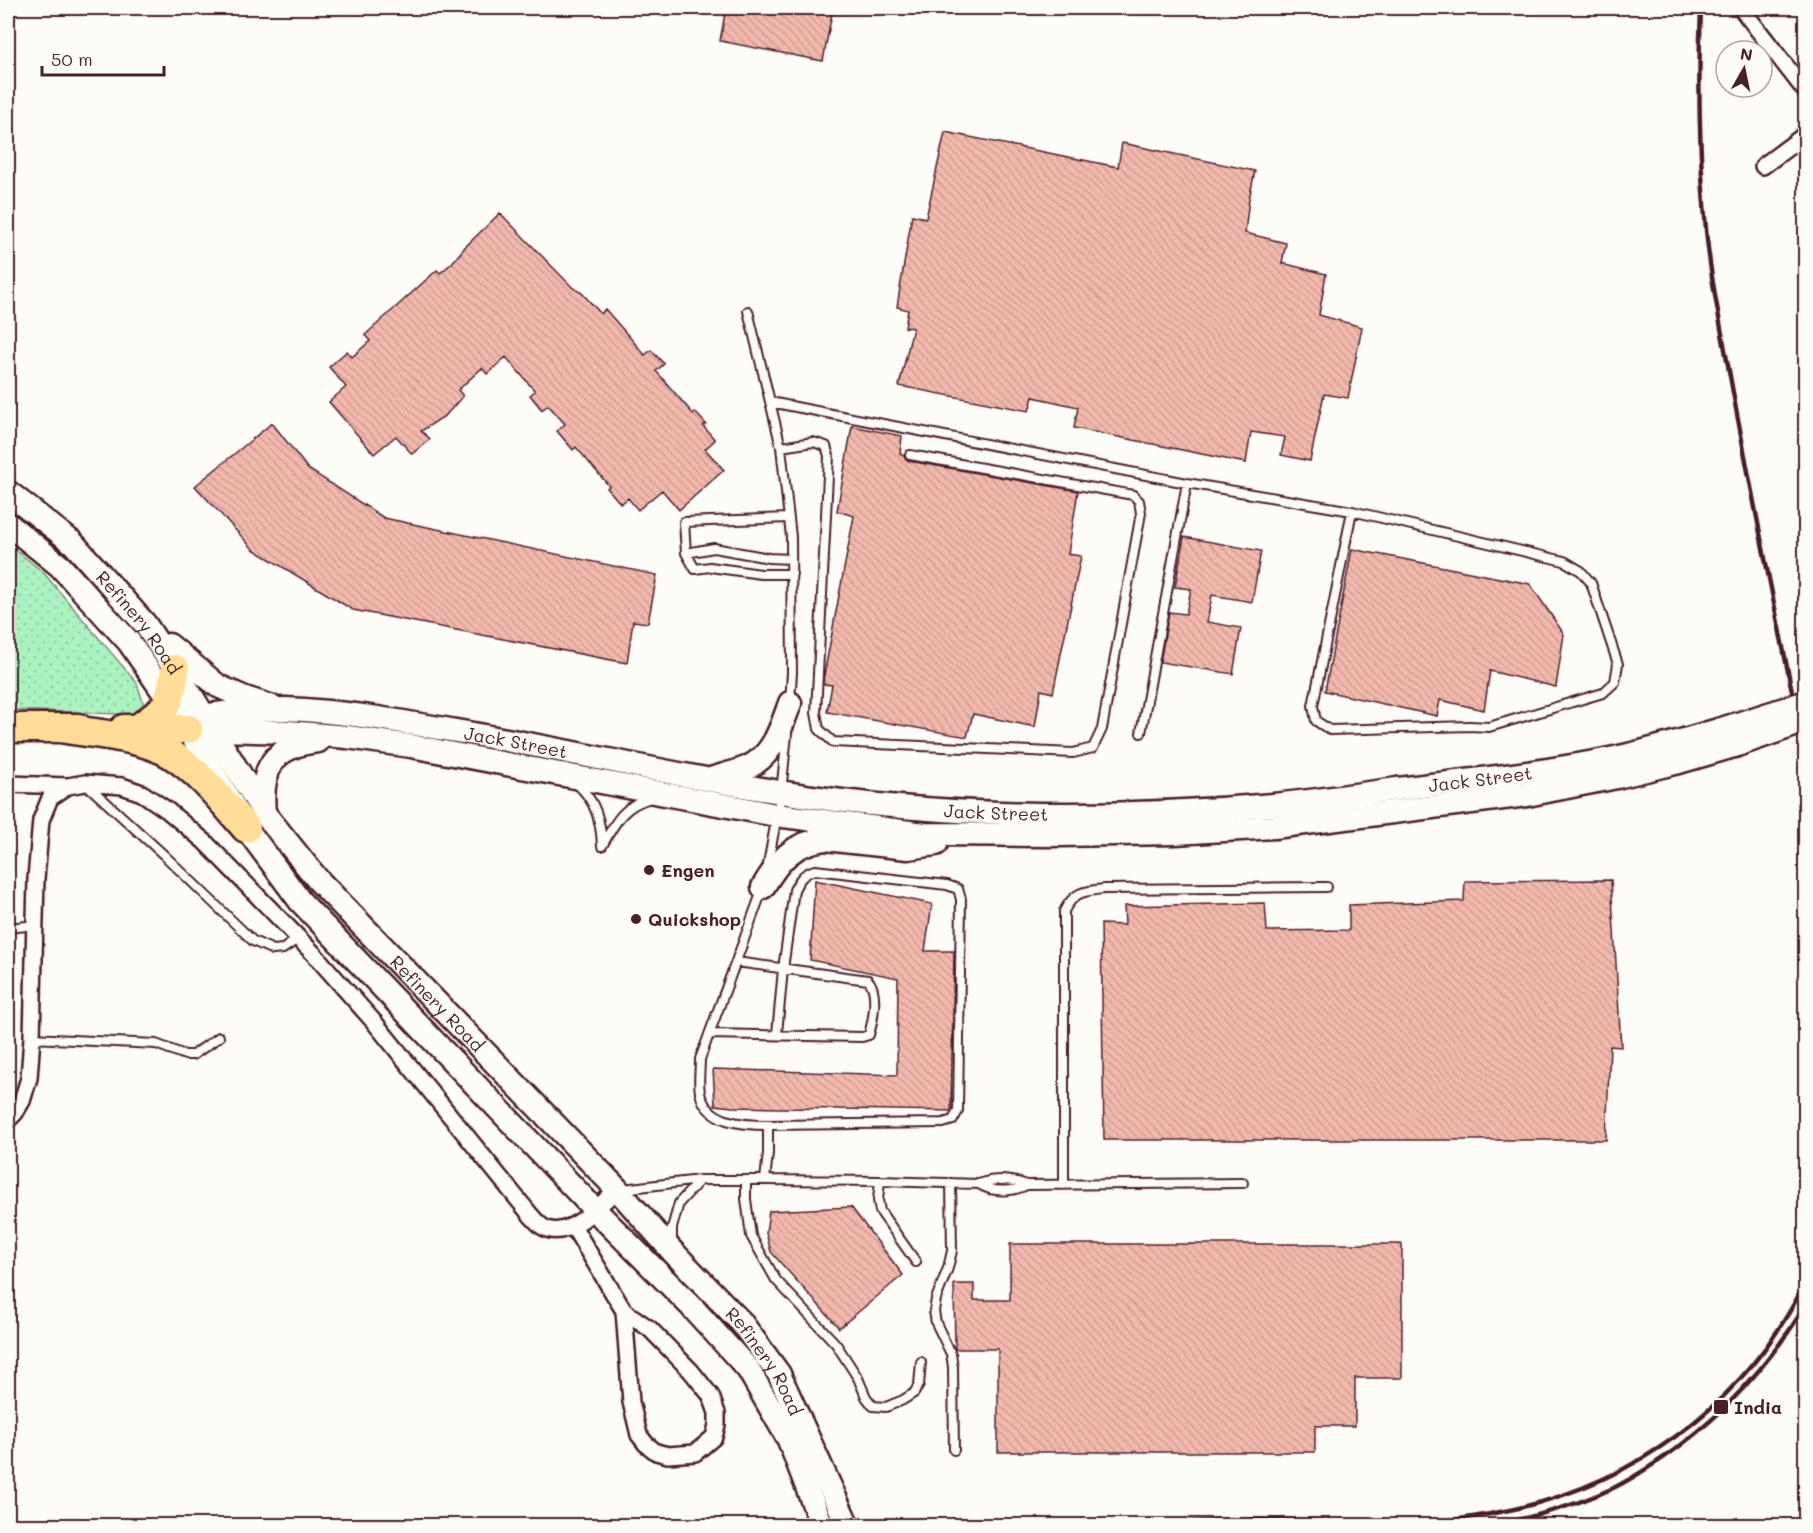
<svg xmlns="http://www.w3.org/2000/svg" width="1813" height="1533" font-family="Mali,sans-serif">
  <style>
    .green { fill: url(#green-dots); stroke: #7a8874; stroke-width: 1.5 }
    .building { fill: url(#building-back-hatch); stroke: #4a1f2b; stroke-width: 1.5 }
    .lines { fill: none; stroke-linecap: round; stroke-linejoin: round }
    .lane-casing { stroke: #4a1f2b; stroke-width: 12 }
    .street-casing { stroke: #4a1f2b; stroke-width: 20 }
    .secondary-casing { stroke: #4a1f2b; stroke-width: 27 }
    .highway-casing { stroke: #4a1f2b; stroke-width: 33 }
    .lane { stroke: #fdfcf7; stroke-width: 8 }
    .street { stroke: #fdfcf7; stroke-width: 15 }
    .secondary { stroke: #fdfcf7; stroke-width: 22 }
    .highway { stroke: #fedd96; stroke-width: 28 }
    .rail { stroke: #4a1f2b; stroke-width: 4.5 }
    .secondary-bridge-casing { stroke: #4a1f2b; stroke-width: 27; stroke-linecap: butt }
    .secondary-bridge { stroke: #fdfcf7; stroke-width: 22 }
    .poi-dot { fill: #4a1f2b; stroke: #fdfcf7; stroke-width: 2 }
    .labels { text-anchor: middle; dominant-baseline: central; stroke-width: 6; stroke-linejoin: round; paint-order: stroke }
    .street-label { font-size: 18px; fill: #4a1f2b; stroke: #fdfcf7 }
    .poi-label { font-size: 18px; font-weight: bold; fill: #4a1f2b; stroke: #fdfcf7; text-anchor: start }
  </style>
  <defs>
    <pattern id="green-dots" width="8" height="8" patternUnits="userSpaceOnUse" patternTransform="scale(1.5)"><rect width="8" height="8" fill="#a9f1be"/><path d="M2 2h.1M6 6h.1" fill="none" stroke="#93cea3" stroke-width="1.8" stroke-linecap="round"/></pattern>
    <pattern id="building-back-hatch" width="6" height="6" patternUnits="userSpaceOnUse" patternTransform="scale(1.5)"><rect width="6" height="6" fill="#f1b7ac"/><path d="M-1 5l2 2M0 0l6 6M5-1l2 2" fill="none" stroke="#d09d94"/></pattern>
  </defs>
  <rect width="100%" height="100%" fill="#fdfcf7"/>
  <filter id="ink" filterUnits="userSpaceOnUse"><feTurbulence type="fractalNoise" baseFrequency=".0167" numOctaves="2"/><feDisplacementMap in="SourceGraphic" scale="12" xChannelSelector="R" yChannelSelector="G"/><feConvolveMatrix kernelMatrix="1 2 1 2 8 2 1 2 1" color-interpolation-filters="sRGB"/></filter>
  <g filter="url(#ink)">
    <path class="green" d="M8,544l34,27 95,112 10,32 -139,-5z"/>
    <path class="building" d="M726,8h107l-10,53 -103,-20z
      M945,132l173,35 4,-24 133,28 -6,28 -4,34 41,10 -4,20 44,11 -7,41 43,12 -14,71 -24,-4 -14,67 -29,-6 4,-18 -34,-5 -5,31 -172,-35 4,-21 -45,-10 -4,14 -130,-25 14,-58 -8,-1 3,-17 -11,-3 15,-92 14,3z
      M500,213l73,75 9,5 19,21 4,-5 40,46 6,-5 13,14 -8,7 37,43 2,-2 11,12 -3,2 12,14 -10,9 19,21 -45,40 -17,-20 -24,20 -10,-12 -7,6 -14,-16 2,-2 -33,-39 -3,3 -16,-19 8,-7 -17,-19 -6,5 -12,-15 5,-4 -29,-34 -19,17 -5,-6 -24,22 5,6 -17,19 -25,16 9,8 -18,15 -16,-18 -22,18 -45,-52 17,-15 -17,-20 18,-16 5,6 18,-16 -5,-6 72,-65 3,3 12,-10 13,-16z
      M272,423l36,46 76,49 273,57 -9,48 -15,-2 -6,42 -274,-53 -100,-61 -58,-63z
      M852,426l50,10 -2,18 4,1 2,4 3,2 169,30 -10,63 13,2 -28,137 -12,-3 -6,37 -62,-13 -6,23 -140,-25 5,-27 -9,-1 1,-9 30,-159 -17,-5z
      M1184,537l77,14 -9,51 -40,-7 -5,27 34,6 -8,46 -73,-12 9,-50 17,2 5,-25 -16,-2z
      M1352,549l178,35 34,50 -8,53 -66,-16 -6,39 -44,-10 -3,16 -112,-25z
      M815,880l117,24 -7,47h29l-3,160 -218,-4 -18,-2 -2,-36 184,6 1,-97 -88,-18z
      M1611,880l10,167 -11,-1 -4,94h-502l-3,-216 24,1 -1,-19 141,-3 2,28 82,-1v-25l115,-4 1,-20z
      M851,1207l52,68 -64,53 -68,-76 -5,-19 3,-22z
      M1010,1244h392v134h-47v48h-40v26h-317v-103h-43l-1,-65h20v16h36z"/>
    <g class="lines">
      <defs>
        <path id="lane" d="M748,311l33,136 10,90 1,136 -2,28
          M770,402l417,81 165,28 212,50 17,10 10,12 27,81 -3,18 -12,11 -114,34 -19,-1 -140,4 -14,-9 -3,-15 39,-195
          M781,447l32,-5 13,4 3,10 -13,257 3,16 14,13 240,11 20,-5 9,-19 39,-216 -2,-12 -6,-6 -223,-40
          M789,518l-105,4 2,31 9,16 15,-2 51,7h31
          M686,553l28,-5 55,10 22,1
          M1141,733l46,-250
          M86,784l79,72 88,85 20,9 10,-1 16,-11
          M577,784c19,17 24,38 25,62 13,-23 21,-41 49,-48
          M768,864l13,-71 6,-59
          M763,888l-63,171c0,11 -2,23 0,34 7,30 43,32 68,32l175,-2 10,-3 5,-9 3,-212 -3,-10 -11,-4 -132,-15c-12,3 -16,10 -21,20l-11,79 -6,65
          M8,928l28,-3
          M709,1034l153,3 7,-2c4,-14 10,-44 -1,-55l-132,-18
          M32,1038l124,6 29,11h8l26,-18
          M746,1180v19l5,37 25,44 60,64 22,34 8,19 7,9 13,1 17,-7 11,-7 5,-8 2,-23
          M765,1180l115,1 99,3c15,-6 33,-5 48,1l216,-2
          M880,1181l-2,19 2,11 36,51
          M951,1183l1,68 -4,17 -12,31 -2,12 2,12 15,31 2,13 1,83
          M979,1184c13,9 34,8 48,1
          M1064,1185v-274c10,-19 19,-20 40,-22l223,-2
          M622,1189l78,-9h65l3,-27v-28
          M672,1242v-14l7,-25 21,-23"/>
        <path id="street" d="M1741,8l65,84
          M1763,166l43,-32
          M8,784l60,2
          M8,1120l7,-7 7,-12 7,-23 3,-40 4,-159 5,-59 9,-22 18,-12 17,-3 37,3 20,7 25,17 37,31 110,113 61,69 145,179c7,8 14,19 23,25 24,15 58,-23 74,-38
          M573,1226l51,85 26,18 41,42 20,25 6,17v12l-3,12 -19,16 -27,2 -12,-3 -10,-8 -7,-9 -8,-33 -7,-91"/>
        <g id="secondary">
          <path id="s1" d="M8,492l65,51 72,81 30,45 89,144 54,67 299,309 56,63 68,70 38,52 69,152"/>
          <path d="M8,524l52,42 69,76 53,77 64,109 54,73 295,309 96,96 57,63 41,71 33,86"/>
          <path d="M169,645l49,41 27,12 25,8"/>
          <path id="s2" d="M183,719c30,-5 71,-10 102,-10 57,2 114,12 171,22 108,18 215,44 324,61 160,26 331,27 493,13 41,-4 83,-10 124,-16 73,-9 146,-16 218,-31 38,-8 76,-20 113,-31"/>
          <path d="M188,729l100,3 59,5 64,9 365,69 149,19 134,1 116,-2 99,-6 253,-32 90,-18 62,-15 55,-16"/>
          <path d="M714,778c10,-3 22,-6 32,-10 27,-11 35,-40 44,-65"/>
          <path d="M264,813c-4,-44 8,-67 54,-72"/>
          <path d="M763,887c16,-27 30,-44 62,-48l83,9 28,-4"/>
        </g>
        <path id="highway" d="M8,728h70
          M60,728c34,6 81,8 111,26 30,19 52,48 75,74
          M124,729h64
          M137,729c31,-21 33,-23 38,-60"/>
      </defs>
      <use href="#lane" class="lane-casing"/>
      <use href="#street" class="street-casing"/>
      <use href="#secondary" class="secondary-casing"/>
      <use href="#highway" class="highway-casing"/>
      <use href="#lane" class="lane"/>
      <use href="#street" class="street"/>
      <use href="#secondary" class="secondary"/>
      <use href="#highway" class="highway"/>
      <path class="rail" d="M1701,8c-3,69 -2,139 4,209 4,57 17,114 27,170 23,124 48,248 74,371
        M1072,1525l23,1
        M1133,1526c40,-3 81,-7 122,-6 59,0 118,4 177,2 21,-1 42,-5 63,-9 135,-25 250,-107 311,-232
        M1488,1526c43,-8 84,-19 123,-37 18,-8 35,-20 52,-31 59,-40 105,-92 143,-153"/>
      <defs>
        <path id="secondary-bridge" d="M1728,727l78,-25
          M1734,746l72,-25"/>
      </defs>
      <use href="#secondary-bridge" class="secondary-bridge-casing"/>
      <use href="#secondary-bridge" class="secondary-bridge"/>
    </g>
  </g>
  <g class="poi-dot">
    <circle cx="649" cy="870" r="6"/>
    <circle cx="636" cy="919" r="6"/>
    <rect x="1713" y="1399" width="16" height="16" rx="3"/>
  </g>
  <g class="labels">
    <g class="street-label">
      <text stroke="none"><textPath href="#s1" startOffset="186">Refinery Road</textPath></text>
      <text stroke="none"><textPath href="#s2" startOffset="336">Jack Street</textPath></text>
      <text stroke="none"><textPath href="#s2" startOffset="1308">Jack Street</textPath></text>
      <text stroke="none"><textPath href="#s2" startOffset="822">Jack Street</textPath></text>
      <text stroke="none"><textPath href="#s1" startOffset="672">Refinery Road</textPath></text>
      <text stroke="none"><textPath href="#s1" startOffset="1158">Refinery Road</textPath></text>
    </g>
    <g class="poi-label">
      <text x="661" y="870">Engen</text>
      <text x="648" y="919">Quickshop</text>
      <text x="1734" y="1407">India</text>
    </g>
  </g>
  <rect width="1813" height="1533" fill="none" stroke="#fdfcf7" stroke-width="30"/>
  <rect x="15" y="15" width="1783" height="1503" fill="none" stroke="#4a1f2b" stroke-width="2" filter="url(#ink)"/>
  <g transform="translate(1744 69) rotate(9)"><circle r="28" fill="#fdfcf7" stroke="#b5a4a5" stroke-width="1.5"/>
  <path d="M0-4.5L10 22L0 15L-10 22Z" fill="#4a1f2b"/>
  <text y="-9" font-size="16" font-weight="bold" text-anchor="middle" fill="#4a1f2b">N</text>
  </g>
  <path d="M42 66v9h122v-9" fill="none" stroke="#4a1f2b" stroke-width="3"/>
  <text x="51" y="66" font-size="18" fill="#4a1f2b" stroke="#fdfcf7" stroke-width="4.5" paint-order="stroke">50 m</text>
</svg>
